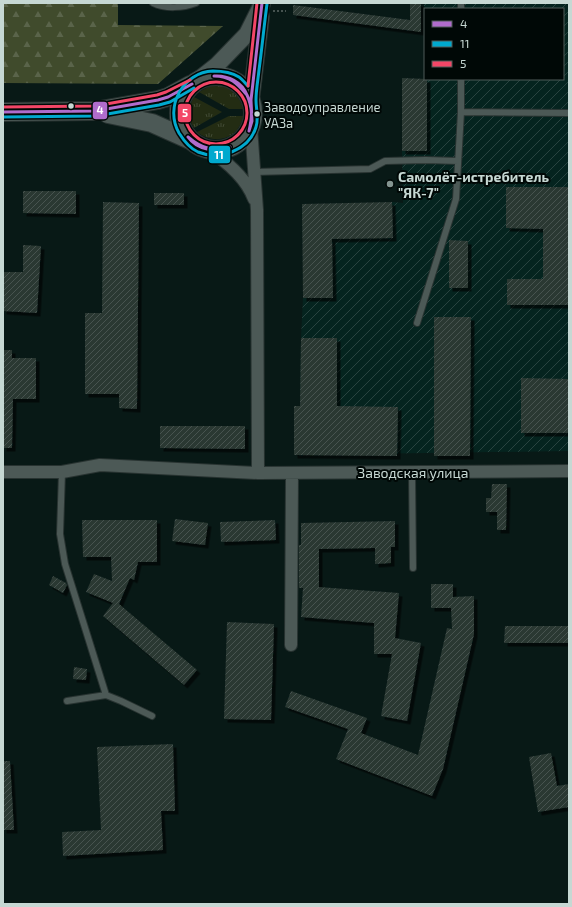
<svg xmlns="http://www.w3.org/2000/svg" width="572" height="907" font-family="'Exo 2',sans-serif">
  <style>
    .industrial { fill: url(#industrial-furrows) }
    .grass { fill: url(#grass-tufts) }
    .forest { fill: url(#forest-firs) }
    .building { fill: url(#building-hatch); filter: url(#shadow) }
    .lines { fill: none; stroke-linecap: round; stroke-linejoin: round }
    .service-casing { stroke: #283331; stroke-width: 8 }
    .minor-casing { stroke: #283331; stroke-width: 14 }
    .tertiary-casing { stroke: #283331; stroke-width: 18 }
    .secondary-casing { stroke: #283331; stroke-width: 20 }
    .path { stroke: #465350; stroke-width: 2; stroke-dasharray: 2 2; stroke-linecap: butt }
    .service { stroke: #4c5956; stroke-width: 6 }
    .minor { stroke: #4c5956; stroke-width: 12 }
    .tertiary { stroke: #4c5956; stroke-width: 16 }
    .secondary { stroke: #4c5956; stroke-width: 18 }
    .bus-1-casing { stroke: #000806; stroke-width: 6 }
    .bus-2-casing { stroke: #000806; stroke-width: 6 }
    .bus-3-casing { stroke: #000806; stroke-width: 6 }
    .bus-1 { stroke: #b06ccc; stroke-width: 3 }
    .bus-2 { stroke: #00a9ce; stroke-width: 3 }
    .bus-3 { stroke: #f34667; stroke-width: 3 }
    .bus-dot { fill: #c6d8d3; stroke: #000806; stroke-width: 1.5 }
    .poi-dot { fill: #849591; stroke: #000806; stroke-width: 1.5 }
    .labels { text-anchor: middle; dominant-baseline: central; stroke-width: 4; stroke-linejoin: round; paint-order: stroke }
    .bus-label { font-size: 13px; fill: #c6d8d3; stroke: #000806; text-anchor: start }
    .poi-label { font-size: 14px; font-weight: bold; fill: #c6d8d3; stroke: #000806; text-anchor: start }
    .street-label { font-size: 14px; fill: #c6d8d3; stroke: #000806 }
    .line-badge { stroke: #000806; stroke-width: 1.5 }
    .badge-label { font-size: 11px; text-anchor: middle; font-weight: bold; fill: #fff }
  </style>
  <defs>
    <pattern id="industrial-furrows" width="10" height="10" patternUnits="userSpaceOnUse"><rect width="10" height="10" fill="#05241f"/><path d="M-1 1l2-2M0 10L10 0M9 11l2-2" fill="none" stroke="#28433f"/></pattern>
    <pattern id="grass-tufts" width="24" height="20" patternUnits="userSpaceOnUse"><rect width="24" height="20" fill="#232c13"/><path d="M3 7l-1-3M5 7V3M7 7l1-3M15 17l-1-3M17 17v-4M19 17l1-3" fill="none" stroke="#414a34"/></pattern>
    <pattern id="forest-firs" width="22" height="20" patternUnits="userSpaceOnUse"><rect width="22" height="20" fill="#404b2c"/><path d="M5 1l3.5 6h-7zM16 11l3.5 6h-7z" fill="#5a644a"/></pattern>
    <pattern id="building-hatch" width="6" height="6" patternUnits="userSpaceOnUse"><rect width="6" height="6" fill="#293732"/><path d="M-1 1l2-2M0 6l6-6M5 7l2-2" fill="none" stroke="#47534f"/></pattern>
    <filter id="shadow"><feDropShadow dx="3.5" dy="3.5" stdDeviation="0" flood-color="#0009"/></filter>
  </defs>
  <rect width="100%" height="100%" fill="#081916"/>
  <path class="industrial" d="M424,3h145v448l-275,4v-49h6l1,-68 2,-40h30l-1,-59 61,-1 -1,-36 11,1 -1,-52 25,-72h136v-70h-138v69h-1z"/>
  <path class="grass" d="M220,85c12,4 20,11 23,24h-14l-30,-17 11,-6z
    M194,97l28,15 -28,16c-7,-11 -6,-21 0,-31z
    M229,116h14c-4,23 -28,30 -46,16z"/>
  <path class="forest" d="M3,3h115v22l105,1 -65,58 -155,-1z"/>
  <path class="building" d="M410,3h11v29l-128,-17v-10l117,15z
    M402,78l25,1v72h-25z
    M506,187h63v118h-62v-26h36v-50l-37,-1z
    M23,191h53v23l-53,-1z
    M154,193h30v12h-30z
    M103,202l36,1 -2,206 -18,-1v-14h-34v-81h17z
    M392,202l1,36 -61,1 1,59h-30l-1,-94z
    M449,240l19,1v47h-19z
    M23,245l18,1 -4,67 -34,-2v-39h20z
    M434,317h37l-1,139h-36z
    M301,338h36v68l61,1 -1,49 -103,-1v-49h6z
    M3,350h9v8h24v41h-23l-1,49h-9z
    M521,378l48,1v54h-48z
    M160,426h85v23l-85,-1z
    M492,484h15l-1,46h-9v-18h-11v-14h5z
    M175,519l33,4 -3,22 -33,-4z
    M82,520h75v42h-19l-4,18 -4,-2 -11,26 78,66 -13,15 -81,-69 10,-13 -27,-11 8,-18 18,7 -1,-24h-28z
    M275,520l1,20 -55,2 -1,-20z
    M395,521v26h-4v16l-16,1v-16l-56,1v38l80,6 -4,45 26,5 -14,78 -26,-5 11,-62h-18v-31l-73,-6 2,-29h-4v-43h2v-22z
    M53,576l13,7 1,2 -4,8 -14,-8z
    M431,584h22v13l21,-1v38l-31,135 -11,27 -96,-37 12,-30 -63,-22 6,-16 76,27 -6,15 57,22 29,-127 5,1 -1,-21h-20z
    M227,622l47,2 -3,96 -47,-1z
    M505,626h64v17h-65z
    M74,667l13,2 -1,11 -13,-1z
    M173,744l2,67h-14l2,39 -100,6 -1,-24 39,-2 -4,-83z
    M551,753l6,33 12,-2v23l-31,5 -9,-55z
    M3,761h7l4,69h-11z"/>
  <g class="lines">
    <defs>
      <path id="service" d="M153,3c12,6 30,5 43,0
        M461,3v6
        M461,79v33
        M254,172l116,-3 15,-8 41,-1 32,1
        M417,323l39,-124 5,-87 108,1
        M62,472l-2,62 5,30 41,131 15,6 31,15
        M412,472l1,96
        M67,701l39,-6"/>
      <path id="minor" d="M251,127l6,83 1,263
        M207,149c19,12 39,29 47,50
        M3,472h59l38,-7 158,8 311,-2
        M291,645l1,-172"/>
      <path id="tertiary" d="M198,80l19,-15 30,-31 15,-30
        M251,100l10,-84"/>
      <path id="secondary" d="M179 113a37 37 0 1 1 74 0a37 37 0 1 1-74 0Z
        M3,112l92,-1 63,-11 10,-3 22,-12
        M108,114l44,9 38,17"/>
    </defs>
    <use href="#service" class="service-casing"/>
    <use href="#minor" class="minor-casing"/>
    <use href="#tertiary" class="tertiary-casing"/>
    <use href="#secondary" class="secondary-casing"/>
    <path class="path" d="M273,11h13"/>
    <use href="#service" class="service"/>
    <use href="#minor" class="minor"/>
    <use href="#tertiary" class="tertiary"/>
    <use href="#secondary" class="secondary"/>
    <defs>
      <path id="bus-1" d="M214,76c16,0 23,7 33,19
        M214,76c14,-1 28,6 33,19
        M247,95c6,13 5,23 2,36
        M251,100l11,-97
        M3,112l92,-1 63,-11 10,-3 24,-13
        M249,131l3,-10 -1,-21
        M188,137c14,12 24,14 42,10
        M188,137c9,13 28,16 42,10"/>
      <path id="bus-2" d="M248,86c-3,-3 -6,-7 -9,-9 -8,-5 -17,-6 -26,-6 -30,1 -49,36 -34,62 5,8 10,15 19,19 22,9 51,-2 58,-25 3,-9 0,-18 0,-27 0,-10 2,-20 3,-30 3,-22 5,-44 8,-66
        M3,117l93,-1 63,-11 11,-3 24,-14"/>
      <path id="bus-3" d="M185 113a31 31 0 1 1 62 0a31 31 0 1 1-62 0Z
        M248,86l9,-83
        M3,107l92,-1 62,-11 9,-3 24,-12"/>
    </defs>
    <use href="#bus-1" class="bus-1-casing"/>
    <use href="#bus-2" class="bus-2-casing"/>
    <use href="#bus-3" class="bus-3-casing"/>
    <use href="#bus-1" class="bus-1"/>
    <use href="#bus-2" class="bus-2"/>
    <use href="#bus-3" class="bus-3"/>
  </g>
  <g class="bus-dot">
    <circle cx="71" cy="106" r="3.5"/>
    <circle cx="257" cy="114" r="3.5"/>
  </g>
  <circle class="poi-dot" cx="390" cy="184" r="4"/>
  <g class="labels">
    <g class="bus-label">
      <text x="264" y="107">Заводоуправление<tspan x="264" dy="16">УАЗа</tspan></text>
    </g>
    <g class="poi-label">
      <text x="398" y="176">Самолёт-истребитель<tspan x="398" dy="16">"ЯК-7"</tspan></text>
    </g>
    <g class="street-label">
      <text x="413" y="472">Заводская улица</text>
    </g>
  </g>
  <g class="line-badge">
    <rect x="92" y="101" width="16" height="19" rx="4" fill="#b06ccc"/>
    <rect x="177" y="103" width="15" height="20" rx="4" fill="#f34667"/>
    <rect x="208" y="145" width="23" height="19" rx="4" fill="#00a9ce"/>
  </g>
  <g class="badge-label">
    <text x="100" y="114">4</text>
    <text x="185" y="117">5</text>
    <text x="219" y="159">11</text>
  </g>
  <rect width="572" height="907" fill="none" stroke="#c6d8d3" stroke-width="8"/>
  <rect x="424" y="8" width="140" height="72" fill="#000806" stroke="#4f5b58"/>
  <rect x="432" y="21" width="20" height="6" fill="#b06ccc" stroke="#4f5b58"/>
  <text x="460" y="28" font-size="12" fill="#c6d8d3">4</text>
  <rect x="432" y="41" width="20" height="6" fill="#00a9ce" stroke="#4f5b58"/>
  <text x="460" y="48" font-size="12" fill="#c6d8d3">11</text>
  <rect x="432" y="61" width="20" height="6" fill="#f34667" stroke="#4f5b58"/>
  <text x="460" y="68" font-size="12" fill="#c6d8d3">5</text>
</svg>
